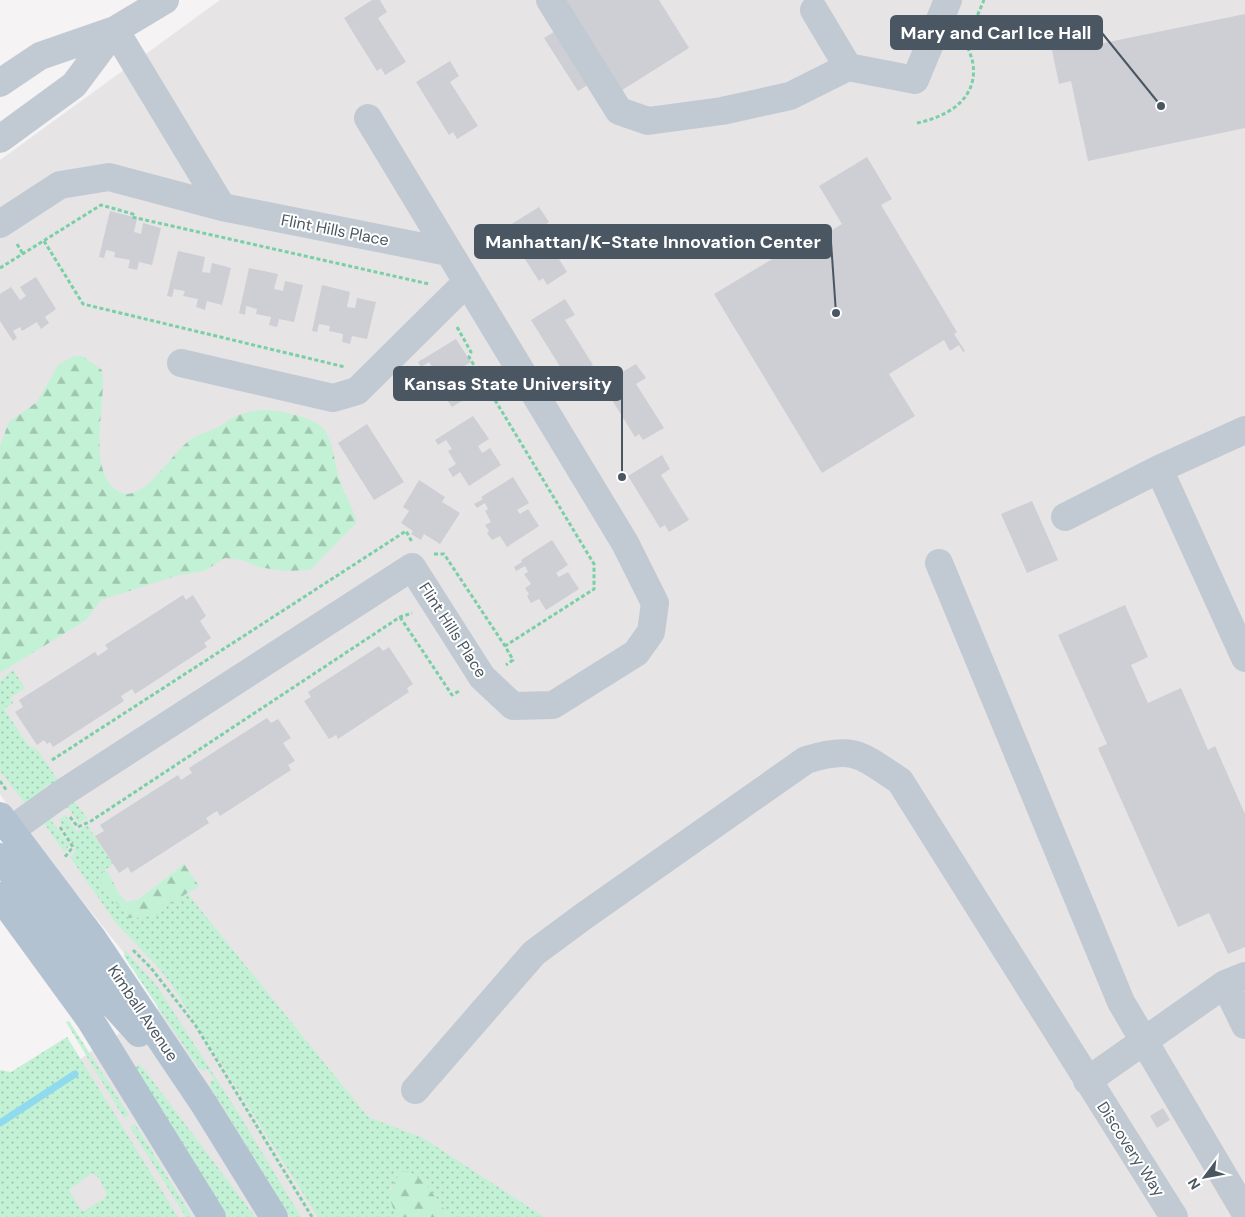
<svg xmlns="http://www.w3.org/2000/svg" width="1245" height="1217" font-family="'DM Sans',sans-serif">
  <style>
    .education { fill: #e6e4e5 }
    .grass { fill: url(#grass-dots); fill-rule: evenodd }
    .forest { fill: url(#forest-firs) }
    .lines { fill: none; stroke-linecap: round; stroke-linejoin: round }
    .stream { stroke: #90daee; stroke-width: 7 }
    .building { fill: #cdcfd5 }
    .path { stroke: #7ad0a6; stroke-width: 3; stroke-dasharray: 4 2.5; stroke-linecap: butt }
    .minor { stroke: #c1cad2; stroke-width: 28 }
    .major { stroke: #b3c2d1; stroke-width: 28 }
    .labels { text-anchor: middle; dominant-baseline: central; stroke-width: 4; stroke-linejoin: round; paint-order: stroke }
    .street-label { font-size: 16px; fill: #4a5661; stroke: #fff }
    .leader { fill: none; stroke: #4a5661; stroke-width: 2 }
    .callout-dot { fill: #4a5661; stroke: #fff; stroke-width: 2 }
    .callout { fill: #4a5661; stroke: #4a5661; stroke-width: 2 }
    .callout-label { font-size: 18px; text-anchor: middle; font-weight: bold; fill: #fff }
  </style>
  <defs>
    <pattern id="grass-dots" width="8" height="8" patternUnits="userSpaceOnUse" patternTransform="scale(1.25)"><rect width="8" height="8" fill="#c3f1d5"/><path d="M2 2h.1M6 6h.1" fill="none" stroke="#a0c6b0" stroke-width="1.8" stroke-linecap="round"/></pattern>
    <pattern id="forest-firs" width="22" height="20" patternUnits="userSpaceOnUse" patternTransform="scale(1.25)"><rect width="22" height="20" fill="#c3f1d5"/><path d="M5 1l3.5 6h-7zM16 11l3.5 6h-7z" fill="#a0c6b0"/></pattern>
  </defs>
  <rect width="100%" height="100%" fill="#f5f3f3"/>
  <path class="education" d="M220,0h1025v1217h-1245v-101l92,-65 73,-47 -150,-187 -15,-23v-634z"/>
  <path class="grass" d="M13,670l12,18 -15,10 3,5 -9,6 24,36 10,6 22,32 -7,7 -4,-6 -6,4 2,4 -17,15 -28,-36v-90z
    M71,801l4,1 12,16 -8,5 -11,-16 -18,12 18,24 1,3 -5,6 -20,-29z
    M65,815l12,17 10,-7 26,39 -9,7 4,22c10,7 13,20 24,26l11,-3h13l10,-10 21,-13 181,224 55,21 121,79h-94l-26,-35 -23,-10 -11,17 7,28h-79l-146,-232 -13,-17 -43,-45 -46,-66 4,-3 1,-6 -16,-28z
    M125,950l32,36 80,125 64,106h-11l-80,-131v-4l4,-2 -7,-11 -4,2 -5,-4 -74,-111z
    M69,1021l60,94 -5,3 -58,-96z
    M67,1037l111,180h-178v-147l11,2zM92,1173l7,5 8,16 -2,4 -21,13 -3,-1 -12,-20z
    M140,1064l115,153h-27l-67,-109 -27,-40z
    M135,1124l57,93h-6l-56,-90z"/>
  <path class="forest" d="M74,356h8l20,14c5,33 -16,97 14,120 25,19 55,-37 73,-49 8,-6 18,-9 27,-13 6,-2 11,-7 16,-10 19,-10 40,-9 60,-4 10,3 27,7 33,17 9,14 9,31 14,47 4,15 16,31 17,45l-46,47 -25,1 -27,-4 -16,-7 -17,-2 -21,13 -25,4 -78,25 -15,20 -86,53v-227l9,-24 28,-20 22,-38z
    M184,864l15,22 -33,20 -10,10 -28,2 -30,-40 6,-7 4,1 11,22 8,8 12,-3z
    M409,1171l15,11 26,35h-53c-10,-20 -8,-28 4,-45z"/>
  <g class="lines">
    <path class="stream" d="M0,1123l75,-49"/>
  </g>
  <path class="building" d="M372,0h8l7,12 -9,6 28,44 -21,13 -4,-7 -4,3 -33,-53z
    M561,0h98l30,48 -70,44 -12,-19 -29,18 -34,-53 30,-18z
    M1245,14v114l-157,33 -17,-80 -12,3 -9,-43 41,-8 3,12z
    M450,61l9,15 -9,6 28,44 -21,13 -4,-7 -4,3 -33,-53z
    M867,157l25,42 -11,6 76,127 -3,2 11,17 -2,1 -4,-7 -9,6 -6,-11 -55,34 26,42 -93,57 -108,-179 95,-57 4,5 29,-18 -23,-38z
    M539,207l10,15 -9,6 27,44 -20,13 -4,-7 -4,3 -34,-53z
    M110,211l27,7 -3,14 7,2 2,-11 18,5 -9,37 -13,-3 -2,8 -9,-2 2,-8 -16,-3 1,-5 -9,-2 -2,8 -5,-1z
    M178,251l27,6 -3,15 8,1 2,-10 19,5 -9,37 -15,-4 -2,9 -9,-3 2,-8 -15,-3 2,-5 -11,-2 -2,8 -5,-1z
    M249,268l29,6 -4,15 9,2 2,-10 18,4 -9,37 -15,-3 -2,8 -8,-2 2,-8 -15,-3 1,-5 -11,-3 -1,9 -6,-2z
    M36,277l20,32 -11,8 4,6 -8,6 -4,-7 -15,9 -2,-4 -7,4 4,7 -4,3 -13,-20v-27l11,-7 9,13 6,-4 -6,-9z
    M322,285l28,7 -3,15 8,1 2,-10 19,4 -9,37 -15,-3 -2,8 -8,-2 1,-8 -14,-3 1,-5 -11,-2 -2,8 -5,-1z
    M565,299l10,16 -10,5 28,45 -20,12 -5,-7 -4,3 -33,-53z
    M456,339l15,23 -10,6 5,9 8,-5 9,16 -31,19 -9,-13 -7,5 -5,-8 2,-1 -4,-7 6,-3 -7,-11 4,-2 -3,-5 -8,5 -3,-5z
    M636,364l10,14 -10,6 28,44 -21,12 -4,-6 -4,3 -33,-53z
    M473,416l16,23 -11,7 4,7 8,-5 11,17 -32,21 -9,-14 -7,5 -5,-8 8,-5 -8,-13 4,-2 -6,-9 -8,5 -3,-5z
    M367,424l37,58 -30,18 -36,-57z
    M662,455l8,14 -9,6 28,45 -20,12 -4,-7 -5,3 -32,-52z
    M513,477l16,26 -12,7 3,4 8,-5 11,17 -32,21 -7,-11 -8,4 -5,-7 2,-2 -4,-6 6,-3 -6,-11 3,-2 -3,-6 -8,5 -3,-4 9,-5 -2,-2z
    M419,480l26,17 -3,5 18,11 -20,31 -16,-10 -3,6 -10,-6 2,-3 -12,-8 8,-12 -6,-4z
    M1032,501l26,59 -31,13 -26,-59z
    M552,540l16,25 -12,8 3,4 9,-5 11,17 -33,21 -7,-11 -8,4 -4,-7 2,-2 -4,-6 6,-4 -7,-10 4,-2 -3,-6 -9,5 -2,-4 8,-5 -1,-2z
    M183,595l3,5 7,-5 13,21 -6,5 11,17 -7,5 3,4 -72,47 -3,-5 -11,7 3,5 -71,46 -3,-5 -3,2 -3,-4 -7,5 -22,-33 8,-5 -4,-7 76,-48 3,4 10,-7 -3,-4z
    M1125,605l23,52 -17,8 17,38 33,-15 27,62 7,-4 30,68v133l-17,7 -19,-41 -31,14 -80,-179 9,-4 -49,-109z
    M379,646l4,5 6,-4 24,37 -6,4 2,4 -71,47 -2,-4 -7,4 -25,-38 7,-4 -3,-5z
    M267,718l4,5 7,-4 13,19 -8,5 12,18 -7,4 3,5 -71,46 -3,-5 -11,7 3,5 -78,50 -3,-6 -9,6 -24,-37 9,-5 -4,-6 78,-50 3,5 11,-7 -3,-5z
    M1163,1108l7,12 -13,8 -7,-12z"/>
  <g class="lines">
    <path class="path" d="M917,123c29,-6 61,-23 56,-59 -1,-7 -5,-15 -7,-22l18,-42
      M44,241l39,63 262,63
      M17,244l6,10
      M0,268l101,-63 32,9 -1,3 297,67
      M457,327l14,25 -2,5 125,207v25l-89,57
      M434,554h10l61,92 8,14 -7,5
      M400,617l52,78 9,-5
      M52,760l354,-229 6,11
      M0,781l7,10
      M70,817l8,10 13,-6 309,-204 12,-4
      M60,827l13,20 -9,11
      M133,950l18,18 45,58 116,191"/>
    <path class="minor" d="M550,0l69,111 29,10 74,-10 68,-15 58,-29 67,13 33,-80
      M814,10l34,57
      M115,30l107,177
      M0,83l40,-27 75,-26 50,-30
      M0,139l74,-54 41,-55
      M0,224l60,-39 49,-8 113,30 226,45
      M181,363l152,35 24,-7 110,-109
      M1159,469l86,189
      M1065,517l94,-48 86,-39
      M939,563l182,439 124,210
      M11,830l53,-38 348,-225 70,110 31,29 40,-1 83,-52 15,-21 4,-29 -30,-60 -257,-425
      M1225,984l20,41
      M1087,1081l138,-97 20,-8
      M415,1090l119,-137 50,-37 222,-156c48,-15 55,-5 94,21l274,436"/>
    <path class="major" d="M0,816l93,123 111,165 70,113
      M0,857l90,122 49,54
      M0,896l89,122 123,199"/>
  </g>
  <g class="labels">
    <g class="street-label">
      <text transform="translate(335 230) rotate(11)">Flint Hills Place</text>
      <text transform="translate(453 630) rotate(57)">Flint Hills Place</text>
      <text transform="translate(143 1013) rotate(56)">Kimball Avenue</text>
      <text transform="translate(1131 1149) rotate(57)">Discovery Way</text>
    </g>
  </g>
  <path class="leader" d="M1161 106L1102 33M836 313L831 242M622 477L622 383"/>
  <g class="callout-dot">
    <circle cx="1161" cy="106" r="5"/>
    <circle cx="836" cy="313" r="5"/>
    <circle cx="622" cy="477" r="5"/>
  </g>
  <g class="callout">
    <rect x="891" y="16" width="211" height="33" rx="5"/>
    <rect x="475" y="225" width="356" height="33" rx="5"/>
    <rect x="394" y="367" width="228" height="33" rx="5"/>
  </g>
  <g class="callout-label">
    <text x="996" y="39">Mary and Carl Ice Hall</text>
    <text x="653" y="248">Manhattan/K-State Innovation Center</text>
    <text x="508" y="390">Kansas State University</text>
  </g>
  <g transform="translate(1205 1177) rotate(238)" stroke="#ffffff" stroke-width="4" paint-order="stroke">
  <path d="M0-4L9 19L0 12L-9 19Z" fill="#4a5661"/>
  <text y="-8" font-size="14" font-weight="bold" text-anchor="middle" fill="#4a5661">N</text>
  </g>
</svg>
